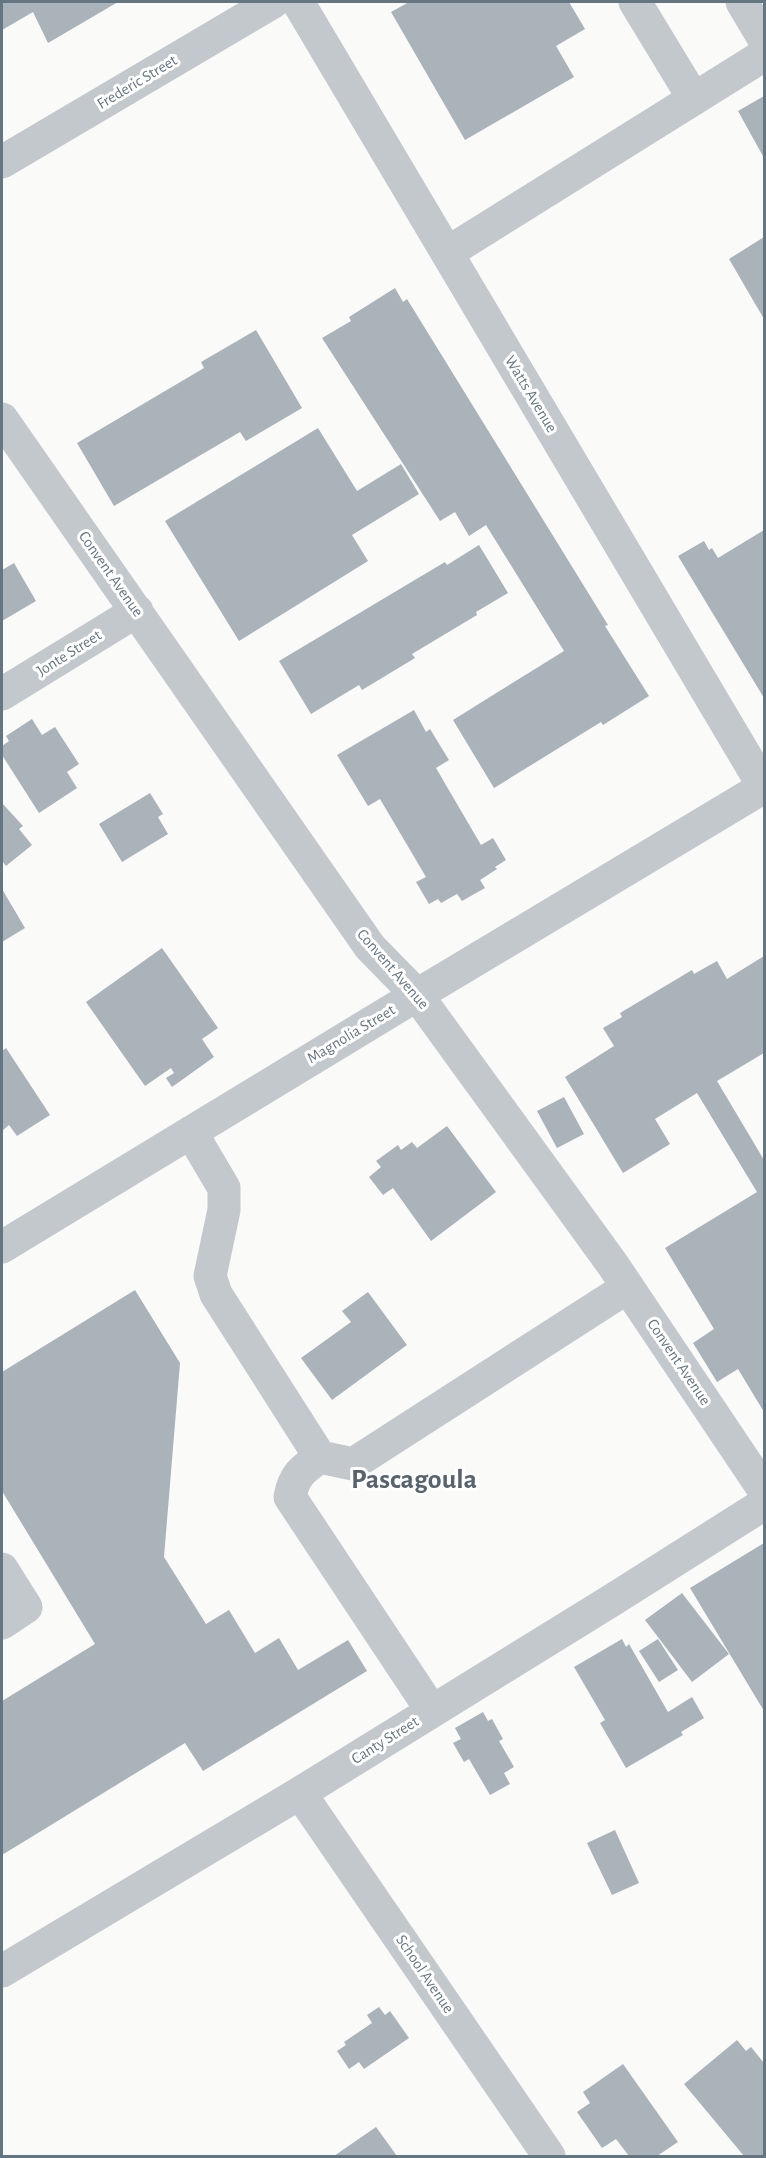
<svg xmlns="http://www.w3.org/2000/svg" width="766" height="2158" font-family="'Alegreya Sans',sans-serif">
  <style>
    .building { fill: #aab3b9 }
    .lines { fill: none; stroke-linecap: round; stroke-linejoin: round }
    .minor { stroke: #c3c8cc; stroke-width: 33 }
    .labels { text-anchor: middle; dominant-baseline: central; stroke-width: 6; stroke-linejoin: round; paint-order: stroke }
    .street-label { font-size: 16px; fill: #657683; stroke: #fff }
    .town-label { font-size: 28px; font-weight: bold; fill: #57646e; stroke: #fff }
  </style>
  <rect width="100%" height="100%" fill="#fafaf8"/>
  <path class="building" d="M2,2h116l-70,41 -15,-31 -31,18z
    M409,2h160l16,27 -29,17 18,31 -109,63 -74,-128z
    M764,96v62l-26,-47z
    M764,237v82l-35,-60z
    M395,288l8,14 4,-3 201,326 -3,1 44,70 -46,29 -2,-3 -107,66 -41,-68 111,-69 -78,-126 -17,11 -14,-24 -15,9 -118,-183 29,-17 -2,-4z
    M256,330l46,78 -56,33 -6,-9 -126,74 -37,-63 127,-75 -3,-6z
    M318,428l39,63 44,-27 18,30 -67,41 16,26 -129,80 -74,-120z
    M764,530v168l-86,-142 26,-15 5,9 3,-2 6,10z
    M479,545l29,48 -32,19 1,3 -65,39 3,4 -53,32 -3,-5 -48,29 -32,-53 166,-99 2,3z
    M14,563l22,38 -34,20v-51z
    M414,710l12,22 4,-3 19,31 -13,8 45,77 12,-7 13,22 -11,7 2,2 -17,11 5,8 -23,13 -5,-7 -16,9 -3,-4 -9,5 -13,-22 10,-5 -46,-78 -12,7 -31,-51z
    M32,719l10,16 13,-8 24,37 -12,8 10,16 -38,25 -37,-58v-9l7,-5 -3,-5z
    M150,793l13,21 -5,3 10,17 -46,28 -23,-38z
    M2,803l21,23 -4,3 13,16 -26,21 -4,-5z
    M2,889l23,39 -23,14z
    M162,948l56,80 -16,11 12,18 -42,30 -6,-9 8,-5 -3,-5 -26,18 -59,-84z
    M764,956v97l-47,28 47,79v252l-26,-43 -21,13 -24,-39 21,-14 -49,-81 92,-56 -60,-99 -42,26 15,25 -47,29 -58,-96 49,-31 -11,-18 19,-11 -2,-4 72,-43 2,4 23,-13 10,18z
    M6,1048l44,67 -33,21 -8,-11 -7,6v-80z
    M564,1097l20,37 -27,14 -20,-37z
    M447,1126l49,66 -65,49 -38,-53 -10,7 -14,-18 12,-10 -5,-6 22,-16 3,5 11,-8 5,6z
    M135,1290l45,73 -16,194 42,67 23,-14 26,43 24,-15 19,32 50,-30 19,31 -164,100 -18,-28 -183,112v-154l93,-57 -93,-153v-119z
    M368,1292l39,53 -75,55 -31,-42 50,-36 -9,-11z
    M764,1543v168l-74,-123z
    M682,1593l47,61 -37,28 -47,-62z
    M622,1639l4,8 3,-3 39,68 24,-15 12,21 -23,14 2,3 -57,33 -26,-45 5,-3 -31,-53z
    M658,1639l20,31 -19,12 -20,-31z
    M483,1712l5,9 4,-2 11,20 -4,2 15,26 -10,6 6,11 -20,11 -21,-36 -5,3 -11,-19 8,-4 -6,-11z
    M615,1830l24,53 -27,12 -25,-52z
    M379,2007l6,8 5,-4 19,27 -45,31 -5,-7 -10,7 -12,-18 9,-6 -2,-3 28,-19 -5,-8z
    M737,2040l9,11 5,-4 13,16v93h-20l-60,-72z
    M623,2064l55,78 -21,14h-28l-13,-17 -14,9 -25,-36 13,-9 -7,-11z
    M376,2127l21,29h-63z"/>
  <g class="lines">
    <path class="minor" d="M635,2l59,97
      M742,2l22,37
      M2,162l271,-160
      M447,253l317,-198
      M2,419l368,528 47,48 196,270 151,225
      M2,694l135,-83
      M191,1132l33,56v22l-14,66 6,18 104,163
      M2,1247l415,-252 347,-208 -466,-785
      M2,1569l24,38 -24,16
      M432,1711l-142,-214c4,-22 13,-28 30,-40l33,7 275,-177
      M300,1793l249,363
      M2,1971l298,-178 309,-191 155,-98"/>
  </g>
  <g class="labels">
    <g class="street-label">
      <text transform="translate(137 82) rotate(-31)">Frederic Street</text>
      <text transform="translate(531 394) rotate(59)">Watts Avenue</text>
      <text transform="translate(111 574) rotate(55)">Convent Avenue</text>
      <text transform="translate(69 653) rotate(-32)">Jonte Street</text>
      <text transform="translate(393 969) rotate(49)">Convent Avenue</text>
      <text transform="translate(351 1034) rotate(-31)">Magnolia Street</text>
      <text transform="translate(679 1362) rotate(56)">Convent Avenue</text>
      <text transform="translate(385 1740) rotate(-32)">Canty Street</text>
      <text transform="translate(425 1974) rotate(56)">School Avenue</text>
    </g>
    <g class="town-label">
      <text x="414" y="1480">Pascagoula</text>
    </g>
  </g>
  <rect width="766" height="2158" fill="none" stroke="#657683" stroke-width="6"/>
</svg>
